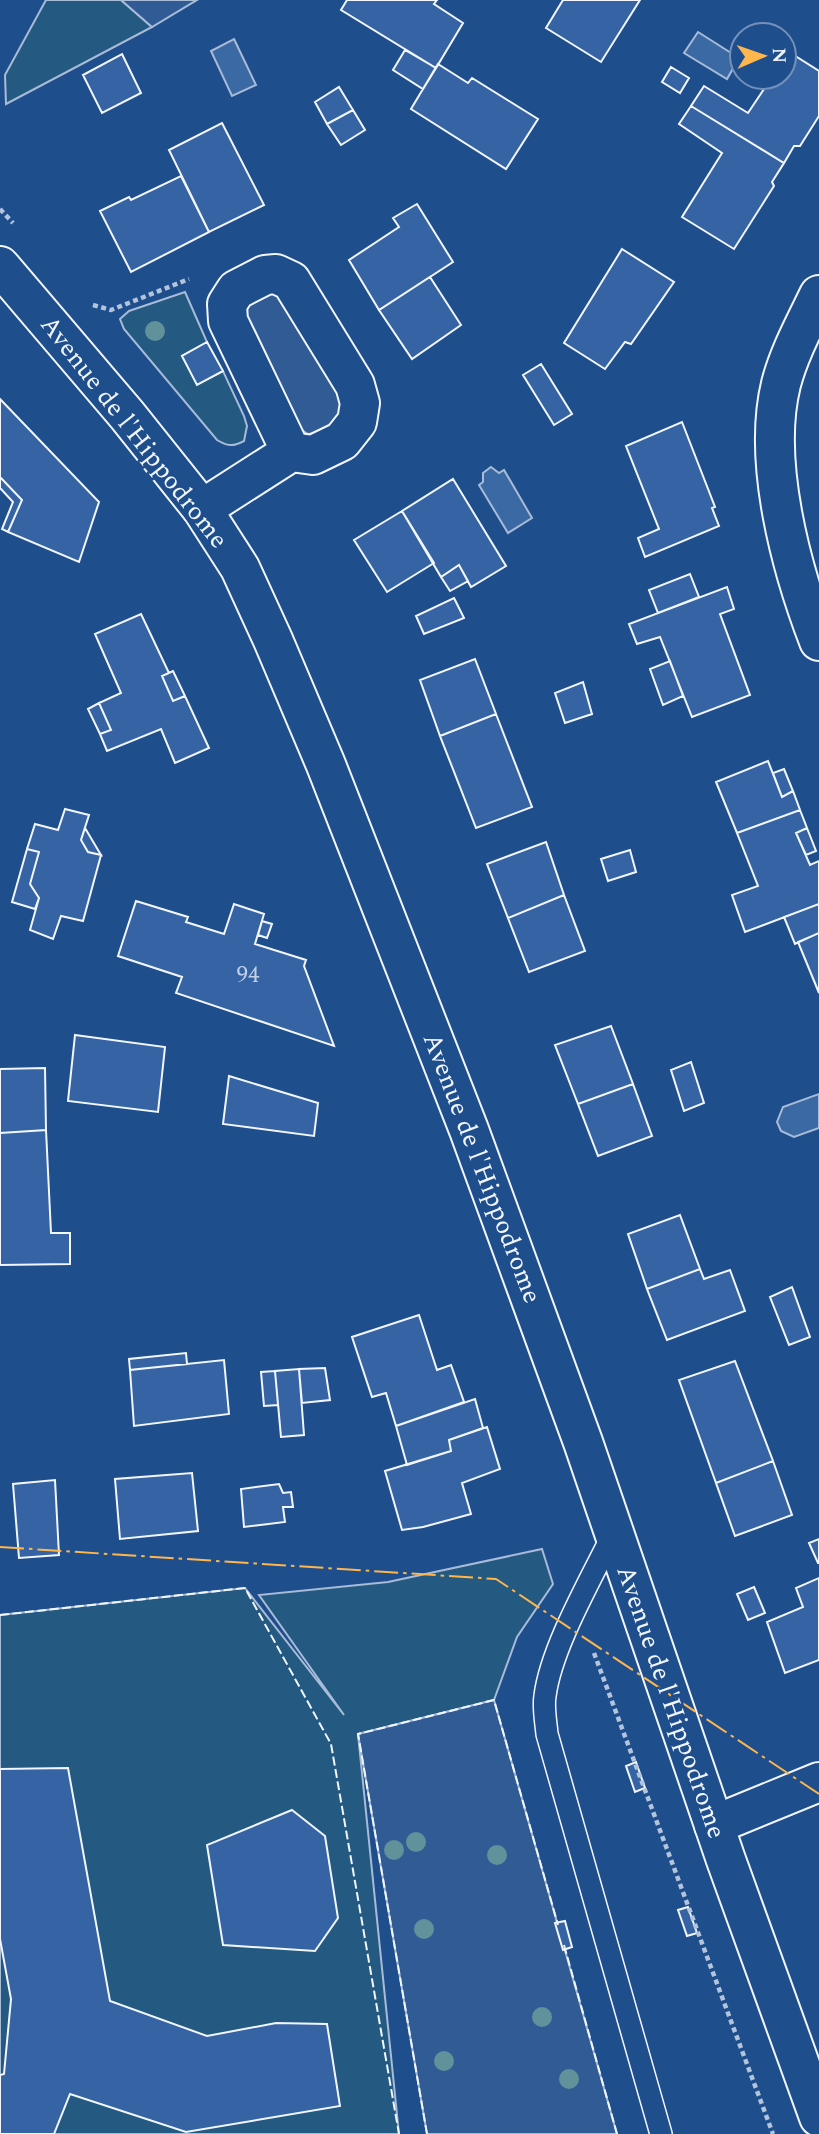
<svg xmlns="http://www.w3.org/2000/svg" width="819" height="2134" font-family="Spectral,serif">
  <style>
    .green { fill: #245a82; stroke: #a8bbd7; stroke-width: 2 }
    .parking { fill: #305b95; stroke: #a8bbd7; stroke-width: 2 }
    .water { fill: #3b69a3; stroke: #a8bbd7; stroke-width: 2 }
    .building { fill: #3563a3; stroke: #f2f6ff; stroke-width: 2 }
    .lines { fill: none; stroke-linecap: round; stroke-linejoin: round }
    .service-casing { stroke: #f2f6ff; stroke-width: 24 }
    .minor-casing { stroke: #f2f6ff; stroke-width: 42 }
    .tertiary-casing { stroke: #f2f6ff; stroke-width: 42 }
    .path { stroke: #b3c4dc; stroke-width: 4.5; stroke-dasharray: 5 3.5; stroke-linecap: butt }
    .service { stroke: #1f4e8c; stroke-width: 21 }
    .minor { stroke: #1f4e8c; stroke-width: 38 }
    .tertiary { stroke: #1f4e8c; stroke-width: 38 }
    .fence { stroke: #f2f6ff; stroke-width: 2; stroke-dasharray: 9 3.5; stroke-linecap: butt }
    .power { stroke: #ffb74d; stroke-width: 2; stroke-dasharray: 24 5 3.5 5; stroke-linecap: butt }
    .tree { fill: #61919a }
    .labels { text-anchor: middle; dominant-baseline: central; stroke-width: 5; stroke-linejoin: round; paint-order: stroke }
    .number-label { font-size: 23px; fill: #c3d1e8 }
    .street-label { font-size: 26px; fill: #f2f6ff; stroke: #1f4e8c }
  </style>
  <rect width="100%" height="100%" fill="#1f4e8c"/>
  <path class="green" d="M46,0h75l31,27 -146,77 -1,-29z
    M185,292l22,50 -25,14 15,28 26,-13 21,45 3,10 -3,15c-11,6 -17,5 -27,-1l-93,-111 -4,-10 9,-8z
    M542,1549l11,35 -36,53 -23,63 -136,34 41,400h-399v-519l245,-27 99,127 -85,-120 129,-13z"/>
  <path class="parking" d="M121,0h76l-45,27z
    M270,287l16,9 58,97 -2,23 -15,16 -19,2 -16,-10 -51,-121z
    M494,1700l123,434h-190l-69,-400z"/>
  <path class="water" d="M698,32l41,26 -12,21 -43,-26z
    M234,39l22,46 -24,11 -21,-45z
    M491,467l8,6 5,-3 28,48 -24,15 -29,-48 4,-3v-9z
    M819,1094v34l-25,9 -13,-6 -4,-9 6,-15z"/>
  <path class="building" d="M347,0h90l-3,4 29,19 -27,45 -95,-58z
    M563,0h77l-39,62 -55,-34z
    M405,50l31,18 -13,21 -30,-19z
    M789,52l30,19v45l-19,30h-6l-10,17 -93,-57 13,-20 44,27 24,-36h12v-18z
    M122,54l19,39 -39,20 -19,-38z
    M438,64l30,19 4,-5 66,41 -32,50 -95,-60z
    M671,67l18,11 -9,15 -18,-11z
    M339,87l14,23 -26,14 -12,-22z
    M691,106l93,57 -12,19 2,4 -40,63 -52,-32 40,-64 -43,-29z
    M353,110l12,20 -24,15 -14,-21z
    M222,123l42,82 -55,27 -40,-82z
    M181,176l28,56 -78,40 -31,-61 29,-14 2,3z
    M417,204l36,58 -74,48 -30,-50 50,-33 -6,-9z
    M622,249l52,33 -43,62 -6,-2 -20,27 -41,-26z
    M430,277l31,48 -49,34 -33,-49z
    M207,342l16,29 -26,14 -15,-29z
    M541,364l31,50 -18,11 -31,-50z
    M0,399l99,103 -20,60 -71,-30 14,-32 -22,-23z
    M682,422l33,85 -3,1 7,18 -74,31 -7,-19 21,-9 -33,-83z
    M0,477l22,23 -14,32 -6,-3 11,-27 -13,-14z
    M453,479l53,87 -35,21 -12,-22 -18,12 -39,-66z
    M402,511l32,52 -47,29 -33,-52z
    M459,565l9,16 -18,10 -9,-14z
    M690,574l9,23 -41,16 -9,-23z
    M727,587l7,22 -14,5 30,81 -58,22 -32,-80 -23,7 -8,-20z
    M454,598l10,20 -40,16 -8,-18z
    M141,614l28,59 -7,3 11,25 12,-5 24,52 -34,15 -14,-34 -54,22 -7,-17 11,-4 -12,-27 22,-10 -26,-59z
    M475,659l21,55 -56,22 -20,-56z
    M670,661l13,35 -20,9 -13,-36z
    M173,671l12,25 -12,5 -11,-25z
    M583,682l9,32 -27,9 -10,-30z
    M99,703l12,27 -11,4 -12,-25z
    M496,714l36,93 -56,21 -36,-92z
    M768,761l14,36 11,-6 7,19 -63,23 -21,-51z
    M784,769l9,22 -11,6 -9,-24z
    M65,809l24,6 -8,25 7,12 13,3 -18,66 -22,-5 -8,23 -23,-9 9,-32 -9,-14 9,-32 -12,-3 8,-25 23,6z
    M800,810l7,18 -11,5 14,32 9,-4v43l-74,28 -13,-37 26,-9 -21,-53z
    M85,828l16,27 -13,-3 -7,-12z
    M807,828l9,23 -10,4 -10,-22z
    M546,842l18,53 -56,23 -21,-54z
    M27,849l12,3 -9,32 9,14 -4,11 -23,-7z
    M630,850l6,22 -28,9 -7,-22z
    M564,895l21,56 -56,21 -21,-54z
    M136,901l52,16 -2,5 38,12 10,-30 30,10 -9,30 51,16 -2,6 30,80 -158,-53 6,-16 -64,-21z
    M819,904v29l-24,11 -11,-27z
    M262,921l10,3 -5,14 -9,-3z
    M819,933v60l-21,-51z
    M611,1026l22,58 -55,20 -23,-59z
    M75,1035l90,12 -7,65 -90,-11z
    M691,1062l13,41 -20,8 -13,-41z
    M45,1068l1,62 -46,3v-64z
    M229,1076l89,27 -4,33 -91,-12z
    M633,1084l19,52 -54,20 -20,-52z
    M46,1130l5,103h19v31l-70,1v-132z
    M680,1215l20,54 -53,20 -19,-55z
    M700,1269l4,10 26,-9 15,41 -78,29 -20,-51z
    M792,1287l18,50 -21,8 -19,-48z
    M419,1315l18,55 14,-5 13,37 -68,24 -10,-33 -14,4 -20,-60z
    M186,1353l1,11 -57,6 -1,-11z
    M224,1360l5,54 -95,12 -4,-56z
    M735,1361l38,100 -57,22 -37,-103z
    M325,1368l5,32 -28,3 -3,-34z
    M299,1369l5,66 -23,2 -6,-66z
    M275,1371l3,34 -14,1 -3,-34z
    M475,1399l8,29 -34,12 2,11 -44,14 -11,-39z
    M487,1427l13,42 -38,14 9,31 -48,13 -21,3 -17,-59 66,-20 -2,-11z
    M773,1461l19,54 -57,21 -19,-53z
    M192,1473l6,58 -78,8 -5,-60z
    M55,1480l4,75 -40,3 -6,-74z
    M279,1484l4,9 8,-1 2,15h-10l2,15 -41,5 -3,-38z
    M819,1539v24h-1l-9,-20z
    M819,1578v82l-34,13 -18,-51 36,-15 -7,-19z
    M754,1587l11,26 -17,7 -11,-26z
    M636,1762l9,26 -10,4 -9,-26z
    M68,1768l42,233 97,35 69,-13 51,1 13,82 -154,26 -116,-38 -16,40h-54v-59l4,-1 7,-75 -11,-60v-170z
    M292,1810l33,26 13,82 -23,33 -92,-6 -16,-100z
    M688,1907l9,26 -10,3 -9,-26z
    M565,1921l7,26 -9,3 -8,-27z"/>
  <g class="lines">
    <defs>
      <path id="service" d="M613,1534c-22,45 -62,114 -68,162 -2,12 1,26 2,38l114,400"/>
      <path id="minor" d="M819,295c-14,29 -30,58 -38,89 -19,77 10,184 38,257
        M202,509l89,-57 22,3 29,-14 15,-19 3,-19 -5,-18 -64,-104 -15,-7 -11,1 -29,15 -9,14 1,17 63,131
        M714,1825l105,-43"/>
      <path id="tertiary" d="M0,266l127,149 75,94 38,59 33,72 53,125 143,365 114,312 143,418 93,257"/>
    </defs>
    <use href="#service" class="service-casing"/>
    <use href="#minor" class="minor-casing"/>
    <use href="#tertiary" class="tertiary-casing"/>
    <path class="path" d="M0,209l13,14
      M93,305l18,5 78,-31
      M594,1653l179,481"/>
    <use href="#service" class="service"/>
    <use href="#minor" class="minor"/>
    <use href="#tertiary" class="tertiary"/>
    <path class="fence" d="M0,1615l245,-27 86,156 68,390
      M564,1945l53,189
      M427,2134l-69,-400 136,-34 64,225"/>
    <path class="power" d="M0,1547l496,32 323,215"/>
  </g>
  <g class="tree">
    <circle cx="155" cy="331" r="10"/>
    <circle cx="416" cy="1842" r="10"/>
    <circle cx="394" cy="1850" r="10"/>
    <circle cx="497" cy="1855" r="10"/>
    <circle cx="424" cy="1929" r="10"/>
    <circle cx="542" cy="2017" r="10"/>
    <circle cx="444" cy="2061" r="10"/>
    <circle cx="569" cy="2079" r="10"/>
  </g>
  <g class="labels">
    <g class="number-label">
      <text x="248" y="975">94</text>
    </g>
    <g class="street-label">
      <text transform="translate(134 432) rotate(52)">Avenue de l'Hippodrome</text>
      <text transform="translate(482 1168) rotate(69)">Avenue de l'Hippodrome</text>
      <text transform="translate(671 1702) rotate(71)">Avenue de l'Hippodrome</text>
    </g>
  </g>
  <g transform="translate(763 56) rotate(88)"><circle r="33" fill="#1f4e8c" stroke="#7391ba" stroke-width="2"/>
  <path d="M0-5L12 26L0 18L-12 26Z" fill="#ffb74d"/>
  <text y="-10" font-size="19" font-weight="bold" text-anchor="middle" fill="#f2f6ff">N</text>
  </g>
</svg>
